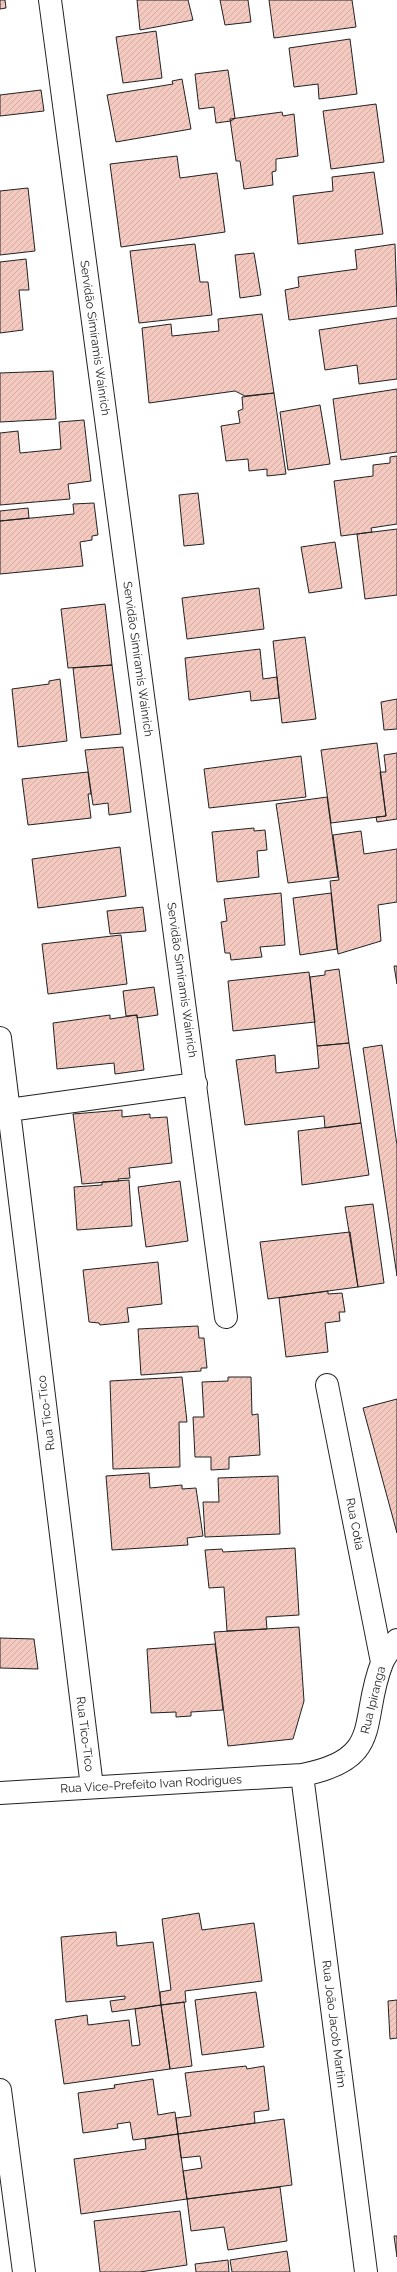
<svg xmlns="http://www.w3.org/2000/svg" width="397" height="2272" font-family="Raleway,sans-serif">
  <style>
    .building { fill: url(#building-hatch); stroke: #222 }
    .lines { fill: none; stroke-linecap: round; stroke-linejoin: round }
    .minor-casing { stroke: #222; stroke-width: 24 }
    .minor { stroke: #fff; stroke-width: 22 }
    .labels { text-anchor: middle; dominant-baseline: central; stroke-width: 3; stroke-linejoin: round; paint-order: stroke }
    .street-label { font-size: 12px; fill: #222; stroke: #fff }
  </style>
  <defs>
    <pattern id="building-hatch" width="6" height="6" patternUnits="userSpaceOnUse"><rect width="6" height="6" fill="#f3c9c0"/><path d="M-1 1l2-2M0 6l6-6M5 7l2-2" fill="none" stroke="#d0aca5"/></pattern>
  </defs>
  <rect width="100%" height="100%" fill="#fff"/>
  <path class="building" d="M0,0h5l1,8 -6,1z
    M137,0h51l5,20 -53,10z
    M220,0h28l3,22 -26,3z
    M269,0h83l4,27 -82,11z
    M156,31l6,47 -39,5 -7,-46z
    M350,39l7,55 -38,5 -1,-15 -24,3 -5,-39z
    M228,70l7,48 -4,3 -15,2 -2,-16 -15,2 -4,-35z
    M182,79l9,50 -75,13 -9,-47 66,-11 -1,-3z
    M41,90l3,21 -44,5v-21z
    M376,104l8,58 -53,7 -8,-58z
    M282,112l1,4 11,-2 4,42 -22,3v12l-4,1 1,13 -29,4 -4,-28h-4l-6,-42z
    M177,156l3,22 37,-5 8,59 -104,15 -11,-83z
    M374,172l9,62 -85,10 -5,-48 40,-5 -1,-14z
    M28,188l7,63 -35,4v-64z
    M195,244l5,38h8l4,33 -73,8 -9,-72z
    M395,244l2,62 -108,14 -4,-30 14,-3 -1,-10 59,-8 -2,-19z
    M254,253l7,42 -21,3 -5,-43z
    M26,259l3,31h-10l4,40 -23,3v-71z
    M262,314l12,79 -29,3 -10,-5 -86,12 -7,-75 29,-4 1,12 47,-5 -1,-12z
    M397,318v61l-38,5 -2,-19 -32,5 -6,-40z
    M53,371l3,48 -56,3v-49z
    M397,389v63l-56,8 -8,-61z
    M274,393l12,81 -19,2v-7l-18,2 -1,-12 -22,2 -5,-35 19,-3 -2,-12 5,-2 -1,-12z
    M320,405l10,59 -42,6 -8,-58z
    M84,420l7,61 -23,3 2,15 -70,6v-72l18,-2 2,22 41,-4 -2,-27z
    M397,456v68l-26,4 1,4 -31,4 -7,-55 39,-5v-11l17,-2v-6z
    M198,493l6,51 -20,2 -5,-51z
    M94,503l4,32 -6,1v4l-12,2 3,24 -83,8v-53l74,-7 -1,-10z
    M28,508l1,10 -29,3v-10z
    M397,529v66l-32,4 -8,-65z
    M335,542l7,46 -33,5 -8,-46z
    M259,588l5,41 -77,10 -5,-41z
    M105,604l7,61 -44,3 -7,-59z
    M305,637l11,82 -34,4 -9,-82z
    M260,649l3,30 14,-2 2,21 -28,3 -1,-10 -61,9 -4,-42z
    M112,665l9,69 -40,4 -8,-70z
    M60,679l7,62 -49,6 -6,-58 37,-5v-3z
    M397,699v30l-13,1 -3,-28z
    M377,743l9,73 -55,7 -10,-73z
    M123,747l8,65 -22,3 -1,-12 -15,2 -8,-55z
    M397,753v66l-20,3 -1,-5 10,-1 -6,-44h6l-2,-17z
    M301,756l5,41 -97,11 -5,-39z
    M88,772l3,22h-3l3,24 -63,7 -6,-46z
    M327,797l11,80 -50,6 -12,-79z
    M254,828v3l11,-1 2,20 -10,1 2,26 -42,5 -5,-50z
    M361,831l3,23 33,-5v53l-19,3 3,36 -43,13 -8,-73 9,-1 -6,-45z
    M120,847l6,49 -88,12 -6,-49z
    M281,893l4,52 -25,2 2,10 -31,3 -1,-7h-5l-4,-31 6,-1 -3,-22z
    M331,893l6,56 -37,6 -7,-57z
    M143,907l3,24 -36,3 -3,-23z
    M121,935l6,49 -79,10 -6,-50z
    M394,966h3v18z
    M339,969l10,74 -32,3 -7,-69 15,-2v-4z
    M309,972l6,50 -82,9 -5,-50z
    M154,987l4,28 -21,3v-3l-11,1 -3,-25z
    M110,1015v4l27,-4 7,55 -29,4 -1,-11 -57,6 -4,-46z
    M349,1043l12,80 -36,5 -1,-12 -79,9 -9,-65 39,-5 1,18 43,-5 -2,-22z
    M382,1045l15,100v131l-34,-228z
    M122,1110v7l28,-3v4l17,-1 5,46 -43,5 1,10 -12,1 1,2 -37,3 -9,-70z
    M361,1123l8,52 -67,10 -4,-54z
    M129,1180l3,46 -55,4 -3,-43 28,-2v-3z
    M180,1181l8,60 -42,6 -8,-60z
    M373,1204l11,79 -26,4 -13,-80z
    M350,1232l8,55 -90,12 -8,-57z
    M158,1262l4,42 -35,4 2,14 -29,3 -1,-2 -10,-1 -6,-52z
    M328,1291v3l14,-1 3,19h-6l1,9 -15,2 3,29 -42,5 -7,-59z
    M198,1326l1,12h5l3,30h-6v3l-60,4 -3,-46z
    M182,1377l5,45h-8l1,45 -67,2 -3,-88z
    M228,1377h23l1,38 6,-1 2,41 -31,2v12l-18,1v-13h-16l-2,-40h11l-2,-35 26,-1z
    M397,1399v134l-34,-125z
    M149,1473l1,15 32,-3v4l14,-1 7,48 -16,2 1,7 -76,5 -6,-74z
    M278,1476l2,58 -75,3 -2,-35h16l-1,-24z
    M295,1548l4,67 -33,2 1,12 -40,2 -3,-44 -15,1 -4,-38 17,-1 1,3z
    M299,1627l5,74 -11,38 -65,7 -14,-114z
    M0,1638l34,1 4,30 -38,-1z
    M215,1644l8,66 -32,2v4l-15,1v-5l-25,1 -4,-64z
    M199,1913l3,17 52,-7 8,58 -77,10 1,11 -25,3 -1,-13 11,-2 -9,-71z
    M116,1932l1,14 36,-4 8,63 -49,7 -2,-11 15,-2v-3l-59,6 -5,-65z
    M256,1992l8,55 -62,8 -7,-55z
    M397,2000v38l-7,1 -2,-38z
    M184,2002l8,64 -22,3 -9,-64z
    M161,2005l9,64 -106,15 -9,-64 32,-5 1,10 41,-5 3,26 8,-1 -5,-36z
    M246,2066l1,3 17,-3 5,44 -15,2 1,11 -77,11 -2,-16 15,-2 -6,-43z
    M153,2079l5,36 17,-3 3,22 -45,6 -3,-18 -13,2 1,4 -35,5 -5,-40 37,-5 -1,-3z
    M284,2119l8,66 -105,14 -4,-28 19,-3 -2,-12 -19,2 -3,-24z
    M178,2134l9,65 -106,15 -7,-55 72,-10 -1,-10z
    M280,2187l7,54 -59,9 -4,-23 -33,4 -4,-32z
    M180,2211l7,54 -47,7h-40l-6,-51z
    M394,2236h3v21z
    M287,2251l3,21h-58l-2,-12z
    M228,2260l1,12h-33l-1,-8z"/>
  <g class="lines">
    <defs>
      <path id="minor" d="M50,0l176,1317
        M0,1038l92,749
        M9,1110l187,-26
        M327,1385l55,277
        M302,1775l64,497
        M0,1793l302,-18c83,-16 57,-54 80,-112 3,-8 10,-16 15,-23
        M0,2090l24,182"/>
    </defs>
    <use href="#minor" class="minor-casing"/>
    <use href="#minor" class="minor"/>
  </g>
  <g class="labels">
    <g class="street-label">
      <text transform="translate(95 338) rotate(82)">Servidão Simíramis Wainrich</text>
      <text transform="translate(138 659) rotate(82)">Servidão Simíramis Wainrich</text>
      <text transform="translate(182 980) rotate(82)">Servidão Simíramis Wainrich</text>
      <text transform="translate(46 1413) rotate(-97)">Rua Tico-Tico</text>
      <text transform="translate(355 1524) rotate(79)">Rua Cotia</text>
      <text transform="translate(373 1700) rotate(-76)">Rua Ipiranga</text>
      <text transform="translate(85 1734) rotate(83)">Rua Tico-Tico</text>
      <text transform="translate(151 1784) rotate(-3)">Rua Vice-Prefeito Ivan Rodrigues</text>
      <text transform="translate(334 2024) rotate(83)">Rua João Jacob Martim</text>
    </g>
  </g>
</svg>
